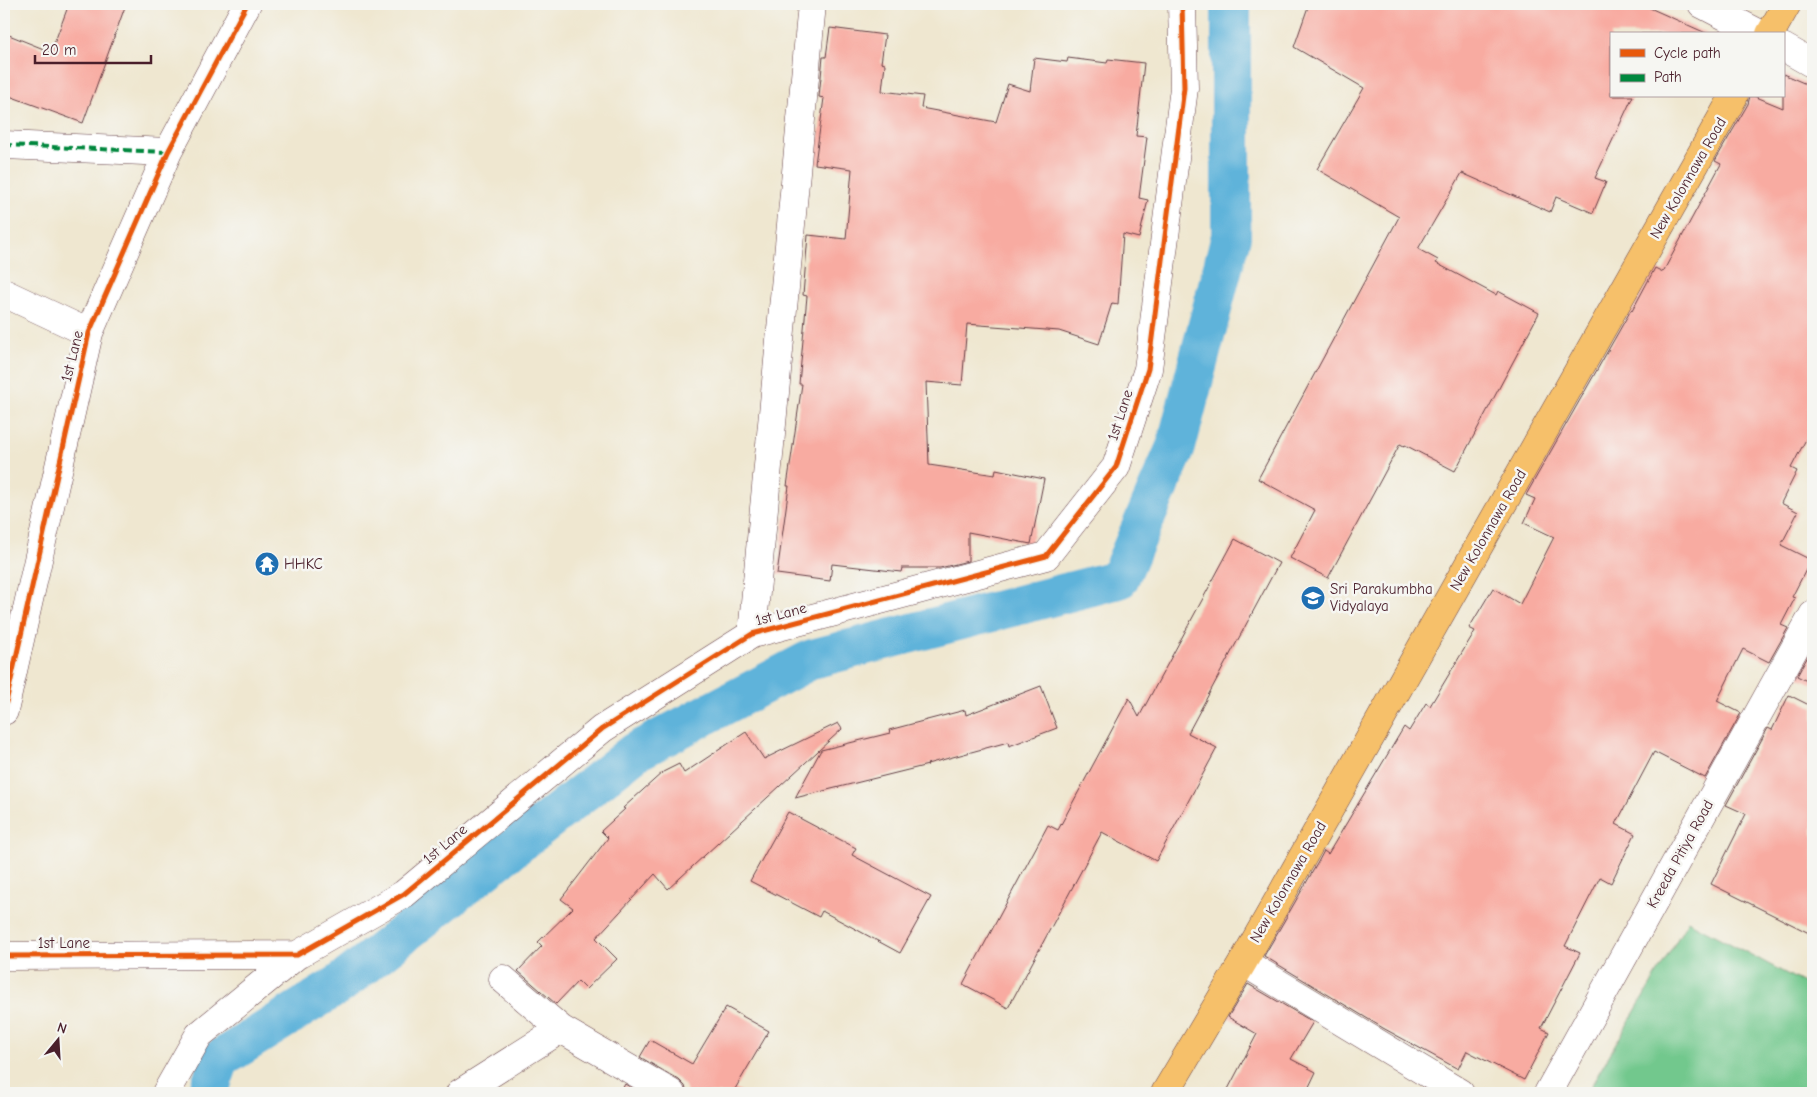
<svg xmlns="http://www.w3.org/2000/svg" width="1817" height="1097" font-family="'Comic Neue',sans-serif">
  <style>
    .green { fill: #72c88d; stroke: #5e745c }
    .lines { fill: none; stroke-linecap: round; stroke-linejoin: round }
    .canal { stroke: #5eb3da; stroke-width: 40 }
    .building { fill: #f8aba1 }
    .street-casing { stroke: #633d44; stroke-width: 29 }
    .primary-casing { stroke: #633d44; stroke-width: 29 }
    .street { stroke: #fff; stroke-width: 28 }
    .primary { stroke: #f6c06b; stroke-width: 28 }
    .quiet { stroke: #00873e; stroke-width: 4; stroke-dasharray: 8 4; stroke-linecap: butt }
    .cycleway-casing { stroke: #f6f6f2; stroke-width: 8 }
    .cycleway { stroke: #e8590c; stroke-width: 5 }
    .labels { text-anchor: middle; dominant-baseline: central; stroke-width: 5; stroke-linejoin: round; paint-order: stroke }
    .street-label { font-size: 15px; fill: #4a1f2b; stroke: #f6f6f2 }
    .poi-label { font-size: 15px; fill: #4a1f2b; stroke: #f6f6f2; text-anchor: start }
  </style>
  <rect width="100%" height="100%" fill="#f6f6f2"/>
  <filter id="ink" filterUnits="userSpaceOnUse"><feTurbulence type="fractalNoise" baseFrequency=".02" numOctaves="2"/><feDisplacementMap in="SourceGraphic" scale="10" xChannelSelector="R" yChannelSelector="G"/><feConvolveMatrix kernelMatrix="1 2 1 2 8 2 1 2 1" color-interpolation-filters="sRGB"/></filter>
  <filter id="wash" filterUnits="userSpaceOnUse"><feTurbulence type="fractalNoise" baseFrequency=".0096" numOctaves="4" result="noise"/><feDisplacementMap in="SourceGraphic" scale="20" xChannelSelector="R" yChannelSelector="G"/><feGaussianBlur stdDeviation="1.12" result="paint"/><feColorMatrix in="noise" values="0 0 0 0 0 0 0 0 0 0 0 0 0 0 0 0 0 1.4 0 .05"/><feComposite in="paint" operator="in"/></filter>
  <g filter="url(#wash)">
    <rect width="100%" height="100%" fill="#efe7d0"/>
    <path class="green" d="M1688,921l125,67v105h-226z"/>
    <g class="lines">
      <path class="canal" d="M208,1093l12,-34 120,-75 295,-232 177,-93 307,-80 57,-132 55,-211v-232"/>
    </g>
    <g id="blocks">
      <path class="building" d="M69,4h57l-43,119 -79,-29v-61l47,19z
        M1309,4h332l67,30h-97v62h22l-38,82 11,4 -13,31 -37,-16 -6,15 -88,-39 -44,76 20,11 -2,3 60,32 2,-4 41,22 -84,158 -50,-26 -1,1 -4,-2 -72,134 -38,-20 25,-48 -57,-31 141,-262 -82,-48 47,-81 -70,-41z
        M830,28l55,7 -4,28 4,1 -3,27 41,5 -2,12 75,14 12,-38 22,7 4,-33 33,4 1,-4 39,5 1,-4 36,4 -8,73 11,1 -8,61 9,2 -9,38 -16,-4 -5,70 -6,-1 -13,41 -40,-13 -92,-7 -5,61 -36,-3 3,83 66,10 1,-6 48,10 -13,65 -63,-12v29l-28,7h-38l-1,4 -69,-8 -2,17 -53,-7 12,-88h-2l15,-102h-3l8,-88 -4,-1 5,-60 38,4 6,-70 -37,-5 9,-66 -5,-1 4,-40h3z
        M1783,74l30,13v339l-22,42 6,3 -16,32 17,9 -17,33 30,15 -19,37 3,1 -14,27 7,3 -19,34 -26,-13 -26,52 24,12 -36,65 -51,-26 -38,72 19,10 -24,49 -11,-6 -35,69 15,7 -39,75 8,4 -25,48 -57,-29 -9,18 -75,-41 -119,-72 53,-92 7,-13 4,3 76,-127 5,4 17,-28 4,3 45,-75 -6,-3 24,-40 27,16 34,-67 -30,-14 11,-24 -9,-4 105,-185 1,1 23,-43 8,4 58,-108 -6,-3 33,-57 2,-8h4l29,12z
        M1235,539l44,24 -91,170 29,15 -61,113 -54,-29 -94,176 -45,-24 85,-159 10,5 71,-132 10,19z
        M1813,647v37l-16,-8z
        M1041,686l16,42 -48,18 -1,-4 -81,22 1,1 -133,33 26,-48 69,-17 -1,-3 76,-20 1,5z
        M1789,695l24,12v228l-102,-51 35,-70 -20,-9 42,-77 4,2z
        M838,723l4,6 -174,160 -13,-15 -59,64 21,21 -31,30 -8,-8 -22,23 -38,-33 24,-25 -4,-4 35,-34 -12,-9 47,-61 -7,-7 24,-22 -2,-1 40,-36 16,-8 5,9 62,-41 18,27z
        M788,812l68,36 -4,7 79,42 -31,56 -78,-42 -3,6 -69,-36z
        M1248,984l65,38 -22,37 25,13 -10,21h-80l31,-59 -29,-17z
        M726,1007l43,24 -34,58 7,4h-55l-2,-7 -6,-6 -39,-23 10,-17 42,24z
        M625,1084l15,9h-20z"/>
    </g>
  </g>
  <g filter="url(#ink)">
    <use href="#blocks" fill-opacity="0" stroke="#633d44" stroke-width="1"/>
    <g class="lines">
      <defs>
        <path id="street" d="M1702,4l58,30
          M1783,47l30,17
          M4,145l164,7
          M4,293l85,40
          M752,634l60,-630
          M4,711l85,-378 79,-181 79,-148
          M4,956l293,-1 107,-61 198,-165 150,-95 294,-78 70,-89 32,-98 36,-281 -2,-84
          M1243,962l217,131
          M503,979l58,50
          M166,1093l33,-58 98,-80
          M460,1093l101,-64 110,64
          M1548,1093l265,-478"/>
        <path id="primary" d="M1770,34l17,-30
          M1165,1093l78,-131 491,-866"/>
      </defs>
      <use href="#street" class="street-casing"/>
      <use href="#primary" class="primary-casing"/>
      <use href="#street" class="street"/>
      <use href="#primary" class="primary"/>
      <path class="quiet" d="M4,145l164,7"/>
      <defs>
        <path id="cycleway" d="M4,711l85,-378 79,-181 79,-148
          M4,956l293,-1 107,-61 198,-165 150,-95 294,-78 70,-89 32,-98 36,-281 -2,-84"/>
      </defs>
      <use href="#cycleway" class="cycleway-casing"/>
      <use href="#cycleway" class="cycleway"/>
    </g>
  </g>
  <defs>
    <symbol id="temple-disc" viewBox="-11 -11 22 22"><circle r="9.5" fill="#1f6fb2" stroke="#f6f6f2"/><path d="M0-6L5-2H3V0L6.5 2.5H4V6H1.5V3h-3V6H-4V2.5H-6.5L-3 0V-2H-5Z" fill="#fff"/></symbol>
    <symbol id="school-disc" viewBox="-11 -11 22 22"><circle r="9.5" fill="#1f6fb2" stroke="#f6f6f2"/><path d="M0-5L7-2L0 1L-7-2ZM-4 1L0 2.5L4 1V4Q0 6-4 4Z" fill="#fff"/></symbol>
  </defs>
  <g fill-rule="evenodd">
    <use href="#temple-disc" x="253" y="550" width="28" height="28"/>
    <use href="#school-disc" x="1299" y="584" width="28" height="28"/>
  </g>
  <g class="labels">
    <g class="street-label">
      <text transform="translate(1688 178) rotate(-60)">New Kolonnawa Road</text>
      <text transform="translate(72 356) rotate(-76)">1st Lane</text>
      <text transform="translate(1120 415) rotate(-72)">1st Lane</text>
      <text transform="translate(1488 530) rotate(-60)">New Kolonnawa Road</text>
      <text transform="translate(781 614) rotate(-15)">1st Lane</text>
      <text transform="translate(445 844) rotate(-40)">1st Lane</text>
      <text transform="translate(1680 854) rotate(-61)">Kreeda Pitiya Road</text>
      <text transform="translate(1288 882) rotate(-60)">New Kolonnawa Road</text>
      <text x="64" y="943">1st Lane</text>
    </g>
    <g class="poi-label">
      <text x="284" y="564">HHKC</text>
      <text x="1330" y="589">Sri Parakumbha<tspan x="1330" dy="17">Vidyalaya</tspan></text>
    </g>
  </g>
  <rect width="1817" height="1097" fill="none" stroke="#f6f6f2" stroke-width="20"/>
  <rect x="1610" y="32" width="175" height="65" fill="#f6f6f2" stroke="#b1a0a2"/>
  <rect x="1620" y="49" width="25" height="8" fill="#e8590c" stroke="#b1a0a2"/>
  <text x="1654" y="58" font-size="15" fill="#4a1f2b">Cycle path</text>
  <rect x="1620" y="74" width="25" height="8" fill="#00873e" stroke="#b1a0a2"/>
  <text x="1654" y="82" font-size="15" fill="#4a1f2b">Path</text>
  <g transform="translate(58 1040) rotate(18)" stroke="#f6f6f2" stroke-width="4" paint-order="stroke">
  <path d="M0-4L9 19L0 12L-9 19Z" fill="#4a1f2b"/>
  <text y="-8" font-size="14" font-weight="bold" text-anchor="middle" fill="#4a1f2b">N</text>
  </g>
  <path d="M35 55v8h116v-8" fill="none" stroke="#4a1f2b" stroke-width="2.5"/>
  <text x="42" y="55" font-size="15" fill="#4a1f2b" stroke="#f6f6f2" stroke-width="4" paint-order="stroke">20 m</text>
</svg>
